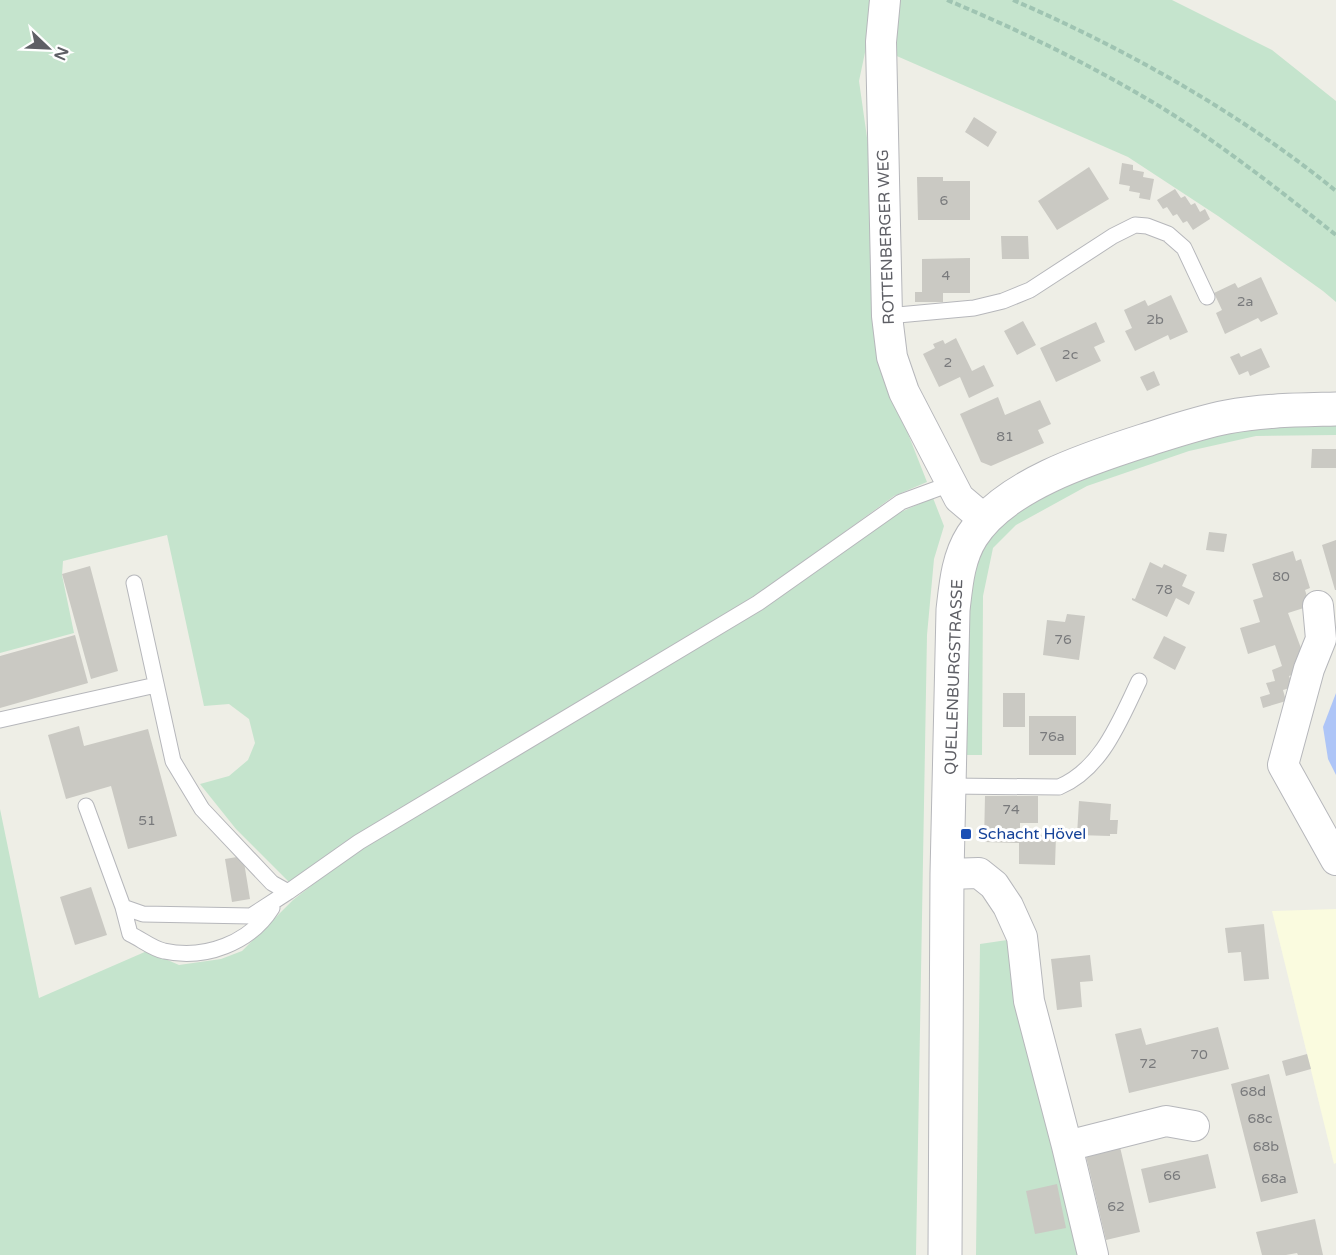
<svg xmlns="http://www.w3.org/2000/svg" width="1336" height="1255" font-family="'Varela Round',sans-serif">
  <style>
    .commercial { fill: #fafbdf }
    .green { fill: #c5e4cd }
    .water { fill: #aec5f7 }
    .building { fill: #cac9c3 }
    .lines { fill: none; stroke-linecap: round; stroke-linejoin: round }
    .service-casing { stroke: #b6b7bb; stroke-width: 17 }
    .minor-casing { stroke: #b6b7bb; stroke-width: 32 }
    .tertiary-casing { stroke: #b6b7bb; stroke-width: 35 }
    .path { stroke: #9fc4b2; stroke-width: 4; stroke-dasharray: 6 3; stroke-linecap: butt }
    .service { stroke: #fff; stroke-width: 15 }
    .minor { stroke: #fff; stroke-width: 30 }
    .tertiary { stroke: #fff; stroke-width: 33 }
    .transit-dot { fill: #1a4fb4; stroke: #fff; stroke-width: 2 }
    .labels { text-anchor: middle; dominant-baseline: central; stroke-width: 6; stroke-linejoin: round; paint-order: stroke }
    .number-label { font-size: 14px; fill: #797a7c }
    .street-label { font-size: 16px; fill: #5e5f65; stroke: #fff }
    .transit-label { font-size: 16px; fill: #164399; stroke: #fff; text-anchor: start }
  </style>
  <rect width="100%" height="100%" fill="#eeeee6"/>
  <path class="commercial" d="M1336,909v254l-2,1 -62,-253z"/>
  <path class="green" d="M0,0h1172l100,50 64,51v201l-13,-11 -105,-75 -90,-59 -261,-114 -8,38 15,106 7,178 46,117 -33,14 -138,100 -402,240 -64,47 -54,-54 -36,-45 29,-8 19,-16 7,-17 -6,-24 -20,-15 -25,2 -37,-171 -104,26 -1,14 12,58 -74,20z
    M1336,422v13l-80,1 -67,15 -102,35 -71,39 -23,23 -10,48 -1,159h-20l5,-150 5,-33 9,-24 17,-21 28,-22 52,-27 140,-46z
    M933,498l11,28 -10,33 -7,76 -11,620h-916v-446l39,189 108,-47 32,14 42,-6 21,-8 51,-51 68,-53 533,-332z
    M1014,939l69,316h-107l4,-311z"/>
  <path class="water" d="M1336,693v82l-8,-16 -5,-32z"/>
  <path class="building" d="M974,117l23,15 -9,15 -23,-15z
    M1122,163l11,2v5l11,2 -1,5 11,2 -4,21 -11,-2 1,-5 -11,-2 1,-5 -11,-2z
    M1089,167l20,32 -52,31 -19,-29z
    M917,177h26v4h27v39h-52z
    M1175,189l6,9 4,-2 6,9 4,-2 5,9 5,-3 5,10 -17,11 -6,-9 -4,2 -6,-9 -4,2 -6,-9 -4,2 -6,-9z
    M1001,236h27l1,23h-27z
    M970,258v35h-27v9h-28v-10h7v-33z
    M1261,277l17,37 -17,8 -3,-4 -33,16 -9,-21 6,-3 -8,-17 21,-10 3,5z
    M1171,295l17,37 -18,8 -2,-5 -33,16 -10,-20 7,-3 -8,-18 21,-10 3,6z
    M1023,321l13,24 -19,10 -13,-24z
    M1096,322l9,20 -11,5 7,14 -45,21 -16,-34z
    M956,338l16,33 12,-6 10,21 -25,12 -9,-21 -21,10 -16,-33 12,-6 -2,-4 10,-4 2,4z
    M1261,348l9,19 -20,9 -2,-5 -9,4 -9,-18 9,-4 2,4z
    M1154,371l6,14 -13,6 -7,-14z
    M998,397l7,18 35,-15 11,24 -13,6 6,13 -53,23 -10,-4 -21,-48z
    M1312,449h24v19h-25z
    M1209,532l18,2 -3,18 -18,-2z
    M1336,540v50h-1l-13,-45z
    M1293,551l3,10 5,-2 9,29 -5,2 5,16 -22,7 17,46 -10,3 3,11 -9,3 4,11 -10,3 3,11 -23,7 -3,-11 10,-3 -4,-11 9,-2 -3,-11 10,-4 -7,-21 -27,9 -8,-26 20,-6 -7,-22 10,-3 -11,-33z
    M1150,562l12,6 2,-4 23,11 -5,11 13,6 -6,13 -13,-7 -9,19 -35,-17v-2l3,1z
    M90,566l28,105 -27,8 -29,-105z
    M1067,614l18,2 -6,44 -36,-5 4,-35 18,2z
    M75,635l13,48 -88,25v-52z
    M1164,636l22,11 -11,23 -22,-12z
    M1003,693h22v34h-22z
    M1029,716h47v39h-47z
    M79,726l5,20 64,-17 29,107 -49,13 -17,-63 -45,13 -18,-64z
    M985,796h53v27h-18v12l36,1 -1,29 -36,-1v-21l-35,-1z
    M1079,801l32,3 -1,16h8l-1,14h-7v2l-33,-1z
    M243,856l7,43 -18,3 -7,-43z
    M91,887l16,48 -32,10 -15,-48z
    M1264,924l5,55 -25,2 -3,-29 -13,1 -3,-25z
    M1090,955l3,26 -13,1 2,25 -25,3 -6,-51z
    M1218,1027l11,42 -100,24 -14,-59 26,-6 5,17z
    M1307,1054l4,15 -25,7 -4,-15z
    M1269,1074l29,119 -37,9 -30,-118z
    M1120,1147l20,85 -34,8 -20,-84z
    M1208,1154l8,34 -67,15 -8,-34z
    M1057,1184l9,44 -31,6 -9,-43z
    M1315,1219l8,36h-25l-1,-2 -11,2h-24l-6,-23z"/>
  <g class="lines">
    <defs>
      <path id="service" d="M887,316l87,-8 29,-7 27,-11 83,-54 22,-11 12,1 21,8 16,14 23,49
        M134,583l39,178 29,48 70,74 16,9
        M0,720l156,-35
        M949,786l110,1c43,-18 61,-67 80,-106
        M86,806l37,101 20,7 108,2 37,-24 71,-50 399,-239 143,-101 49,-18
        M123,907l7,27c11,5 23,15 34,17 41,9 86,-8 108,-43"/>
      <path id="minor" d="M885,0l-4,42 6,274 5,41 12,35 55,106 26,22
        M1318,606l3,33 -12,30 -26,96 53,95
        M947,874l32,-1 15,12 14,21 14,31 7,64 38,145
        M1093,1255l-26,-109 99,-25 28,5"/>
      <path id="tertiary" d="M945,1255l2,-381 6,-264c3,-26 5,-52 19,-74 33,-52 121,-79 177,-97 25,-8 52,-17 78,-22 36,-7 73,-7 109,-8"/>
    </defs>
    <use href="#service" class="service-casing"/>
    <use href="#minor" class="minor-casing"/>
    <use href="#tertiary" class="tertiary-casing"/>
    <path class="path" d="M947,0c72,30 144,65 212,106 62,38 120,84 177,129
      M1013,0c111,48 229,114 323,191"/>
    <use href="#service" class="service"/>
    <use href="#minor" class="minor"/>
    <use href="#tertiary" class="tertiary"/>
  </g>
  <rect class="transit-dot" x="960" y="828" width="12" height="12" rx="3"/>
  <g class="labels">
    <g class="number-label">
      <text x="944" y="200">6</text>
      <text x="946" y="275">4</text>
      <text x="1245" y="301">2a</text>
      <text x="1155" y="319">2b</text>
      <text x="1070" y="354">2c</text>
      <text x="948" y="362">2</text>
      <text x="1005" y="436">81</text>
      <text x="1281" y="576">80</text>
      <text x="1164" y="589">78</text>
      <text x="1063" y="639">76</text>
      <text x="1052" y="736">76a</text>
      <text x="1011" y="809">74</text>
      <text x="147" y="820">51</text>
      <text x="1199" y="1054">70</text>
      <text x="1148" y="1063">72</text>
      <text x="1253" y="1091">68d</text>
      <text x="1260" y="1118">68c</text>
      <text x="1266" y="1146">68b</text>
      <text x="1172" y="1175">66</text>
      <text x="1274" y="1178">68a</text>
      <text x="1116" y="1206">62</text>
    </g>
    <g class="street-label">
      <text transform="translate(886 237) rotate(-92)">ROTTENBERGER WEG</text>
      <text transform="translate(954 677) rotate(-88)">QUELLENBURGSTRASSE</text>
    </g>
    <g class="transit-label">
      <text x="978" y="834">Schacht Hövel</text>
    </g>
  </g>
  <g transform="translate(48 48) rotate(113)" stroke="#ffffff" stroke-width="4.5" paint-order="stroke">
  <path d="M0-4.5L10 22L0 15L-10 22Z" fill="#5e5f65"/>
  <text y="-9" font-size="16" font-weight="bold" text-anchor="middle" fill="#5e5f65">N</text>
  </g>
</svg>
